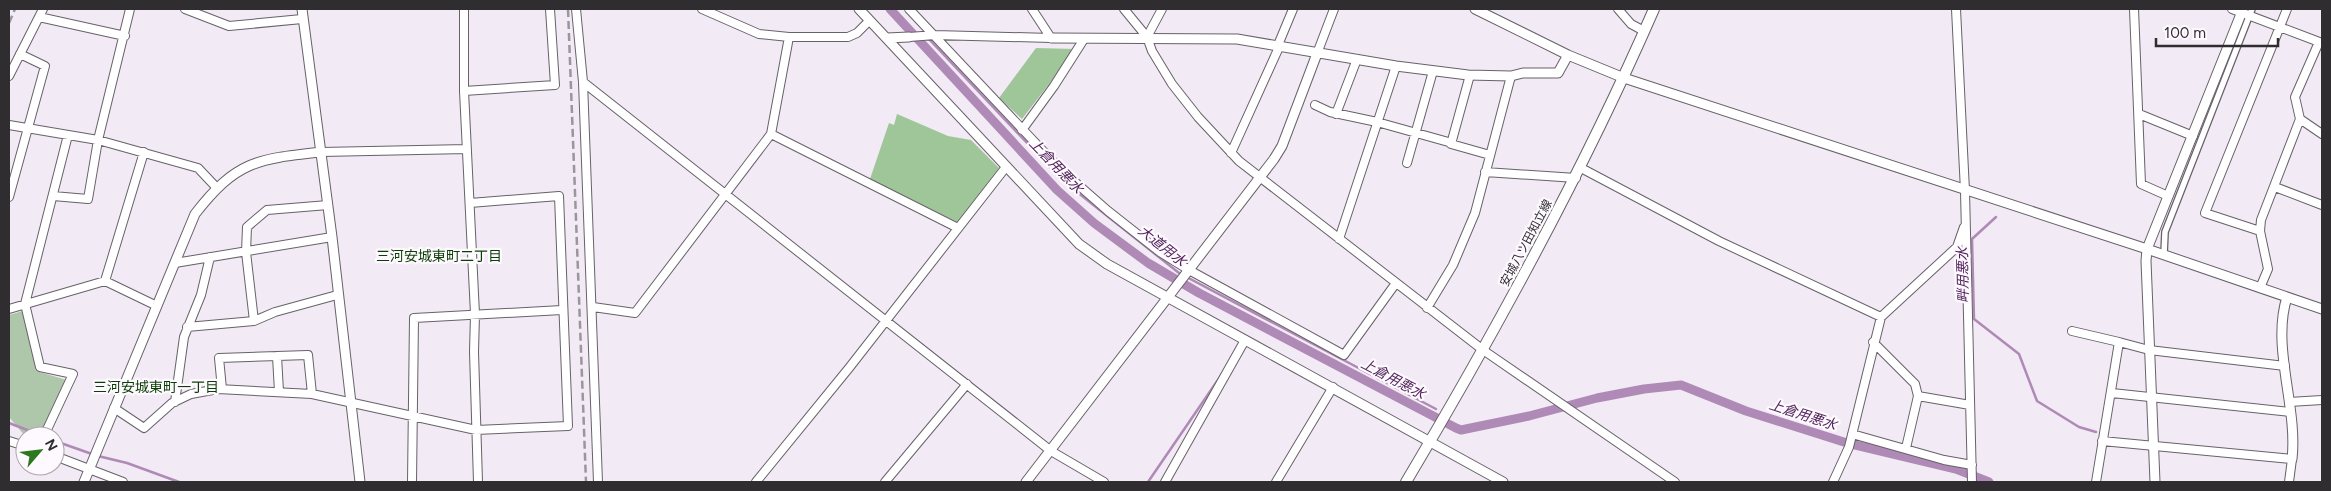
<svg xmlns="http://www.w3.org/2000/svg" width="2331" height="491" font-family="Figtree,'Noto Sans JP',sans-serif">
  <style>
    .green { fill: #aec7aa }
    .forest { fill: #9fc699 }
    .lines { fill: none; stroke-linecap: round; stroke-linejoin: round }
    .stream { stroke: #af8ab6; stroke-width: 2.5 }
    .canal { stroke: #af8ab6; stroke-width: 9 }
    .pedestrian-casing { stroke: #686169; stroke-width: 8 }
    .minor-casing { stroke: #686169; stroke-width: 10 }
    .tertiary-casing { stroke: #686169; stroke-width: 11 }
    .secondary-casing { stroke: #686169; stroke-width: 12 }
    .pedestrian { stroke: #fff; stroke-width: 5.5 }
    .minor { stroke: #fff; stroke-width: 8 }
    .tertiary { stroke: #fff; stroke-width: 9 }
    .secondary { stroke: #fff; stroke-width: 10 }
    .rail { stroke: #9b959c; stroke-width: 2.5; stroke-dasharray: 8 4; stroke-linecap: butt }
    .labels { text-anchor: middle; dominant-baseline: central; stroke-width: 4.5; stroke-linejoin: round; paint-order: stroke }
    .street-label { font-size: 12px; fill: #302d31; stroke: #fdf9fe }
    .water-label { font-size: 14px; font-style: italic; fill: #53255c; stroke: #fdf9fe }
    .neighbourhood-label { font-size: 14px; fill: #0b3e04; stroke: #fdf9fe }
  </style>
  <rect width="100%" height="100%" fill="#f2eaf4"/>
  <path class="green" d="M26,310l10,61 34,10 -26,55h-19l-16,-19v-102z"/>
  <path class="forest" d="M1036,48l40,1 -54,70 -23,-21z
    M897,114l51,22 23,4 28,28 -42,54 -87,-43 19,-56 5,2z"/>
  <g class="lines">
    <path class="stream" d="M928,38l134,142 117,93 257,136
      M1996,217l-24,22 2,80 45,35 18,47 42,26 17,5
      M9,423l34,13
      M55,441l37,13
      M98,456l29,7 52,19
      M1148,482l74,-108"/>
    <path class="canal" d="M890,9l167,181 37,33 54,40 51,30 257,135 5,2 68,-14 68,-18 47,-9 37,-4 65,26 101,32 109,26 33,13"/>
    <defs>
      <path id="pedestrian" d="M2164,254l1,-22 87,-223"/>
      <path id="minor" d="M185,9l44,17 73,-7
        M464,9v82l11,223 -1,38 4,130
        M576,9l7,73 15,400
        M702,9l57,25 30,3h59l9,-4 12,-12
        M909,9l150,159 49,43 52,41 29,18 155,85 52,-72
        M1032,9l19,29
        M1124,9l23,28 5,14 20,33 26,33 41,44 244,189 192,132
        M1618,9l13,15 13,7
        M1956,9l9,182 7,291
        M2134,9l7,175 27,12
        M2232,9l90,34
        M39,17l86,19
        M909,37l26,-2 116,3
        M1147,37l15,-28
        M1278,45l15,-36
        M1318,51l16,-42
        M1470,75l-19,69 39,11
        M9,76l34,-67
        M583,82l468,369 53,31
        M464,91l91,-6 -5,-76
        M1315,105l15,7 47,10 75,21
        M1336,114l21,-55
        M2139,114l54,22
        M2300,119l22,15
        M9,125l89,15 100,28 18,19
        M1022,130l32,-44 30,-47
        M771,134l187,94
        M321,152l146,-3
        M1231,153l49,-108
        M1407,163l26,-92
        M1581,168l138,73 162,76
        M1485,172l91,6
        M2275,187l47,18
        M53,196l35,3 10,-59 32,-131
        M9,197l36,-131 -25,-12
        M2260,231l-55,-18 82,-204
        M1339,239l57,-173
        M175,263l157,-26
        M105,281l39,-129
        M2260,288l8,-19 -8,-38 1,-11 39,-101 -5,-22 24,-55
        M593,307l42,6 136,-179 18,-97
        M1427,308l26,-43 22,-52 36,-137
        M9,309l96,-28 52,25
        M254,321l-8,-69 1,-25 20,-17 61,-5
        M187,327l67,-6 21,-9 62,-17
        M2072,331l47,11
        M1873,342l42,42 3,12 52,9
        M277,356l2,36
        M222,389l-3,-31 89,-3 4,39
        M2112,393l179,19
        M175,402l9,-65 17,-42 9,-38
        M2289,402l33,-2
        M114,408l30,20 28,-25 19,-9 27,-5 94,5 164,36 92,-4 -9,-230 -89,7
        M1852,434l92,26 28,5
        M44,436l29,-62 -33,-7 -15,-63 43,-169
        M9,441l16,5
        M2102,441l190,18 -3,23
        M1906,448l12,-52
        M55,456l68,26
        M412,482l2,-164 148,-8
        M756,482l93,-114 157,-201
        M885,482l82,-98
        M1165,482l80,-142
        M1276,482l57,-95
        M1833,482l16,-35 32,-130 76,-70 7,-20
        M2096,482l23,-140 30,8 136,16"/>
      <path id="tertiary" d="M302,9l30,228 28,245
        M859,9l220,235 28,20 396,218
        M1475,9l93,46 56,23 523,171 175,60
        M887,38l22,-1
        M1051,38l186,1 159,27 72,9 43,1 12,-3h35l10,-18
        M2287,297c-16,50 11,110 5,162
        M84,482l111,-268c41,-53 62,-55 126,-62
        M1026,482l248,-323 8,-13 36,-95
        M2155,482l-9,-221 1,-12 96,-240"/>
      <path id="secondary" d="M1406,482c91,-153 177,-310 248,-473"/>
    </defs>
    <use href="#pedestrian" class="pedestrian-casing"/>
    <use href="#minor" class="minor-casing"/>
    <use href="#tertiary" class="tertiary-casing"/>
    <use href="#secondary" class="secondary-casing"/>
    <use href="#pedestrian" class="pedestrian"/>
    <use href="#minor" class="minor"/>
    <use href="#tertiary" class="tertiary"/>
    <use href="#secondary" class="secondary"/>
    <path class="rail" d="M568,9l18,473
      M9,23l6,-14"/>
  </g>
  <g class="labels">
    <g class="street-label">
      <text transform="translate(1526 243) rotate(-62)">安城八ツ田知立線</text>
    </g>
    <g class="water-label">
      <text transform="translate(1056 166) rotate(46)">上倉用悪水</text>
      <text transform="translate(1162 246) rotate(38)">大道用水</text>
      <text transform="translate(1963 275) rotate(-91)">畔用悪水</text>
      <text transform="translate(1393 379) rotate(28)">上倉用悪水</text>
      <text transform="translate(1803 415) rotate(18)">上倉用悪水</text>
    </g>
    <g class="neighbourhood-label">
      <text x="439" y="256">三河安城東町二丁目</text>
      <text x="156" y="387">三河安城東町一丁目</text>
    </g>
  </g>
  <rect width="2331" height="491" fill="none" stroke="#302d31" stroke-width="20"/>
  <g transform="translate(40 451) rotate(62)"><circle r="24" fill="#fdf9fe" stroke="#aba7ac"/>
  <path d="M0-4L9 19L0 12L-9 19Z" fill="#2b781f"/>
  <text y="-8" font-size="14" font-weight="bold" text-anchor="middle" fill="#302d31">N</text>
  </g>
  <path d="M2156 38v8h122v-8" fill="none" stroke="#302d31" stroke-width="2.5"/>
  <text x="2164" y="38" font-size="15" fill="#302d31" stroke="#fdf9fe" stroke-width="4" paint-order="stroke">100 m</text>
</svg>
